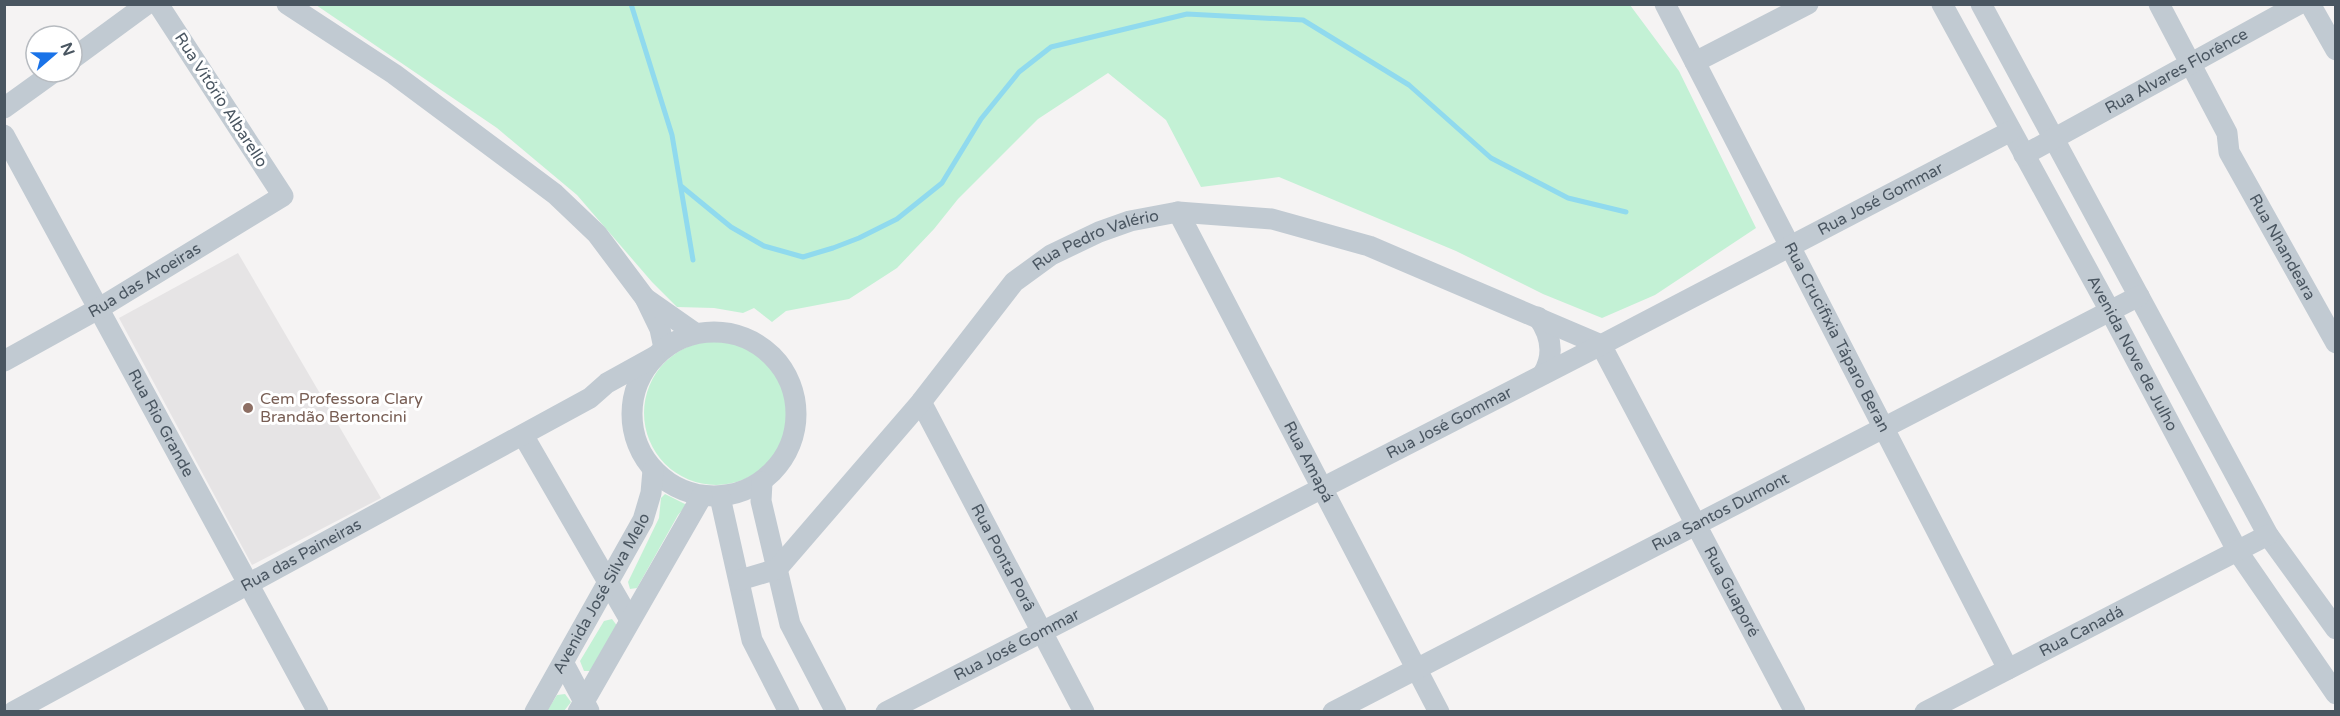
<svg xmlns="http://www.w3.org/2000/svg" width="2340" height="716" font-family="'Varela Round',sans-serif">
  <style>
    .education { fill: #e6e4e5 }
    .green { fill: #c3f1d5 }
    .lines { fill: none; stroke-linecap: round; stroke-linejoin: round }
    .stream { stroke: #90daee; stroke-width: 5 }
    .minor { stroke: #c1cad2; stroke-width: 21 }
    .education-dot { fill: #8d6e63; stroke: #fff; stroke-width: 2 }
    .labels { text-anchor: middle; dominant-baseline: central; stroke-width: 6; stroke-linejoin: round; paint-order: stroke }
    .street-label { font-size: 16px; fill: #4a5661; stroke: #fff }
    .education-label { font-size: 16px; fill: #785e54; stroke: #fff; text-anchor: start }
  </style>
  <rect width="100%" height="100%" fill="#f5f3f3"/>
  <path class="education" d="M238,253l143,245 -129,67 -133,-247z"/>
  <path class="green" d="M316,5h1314l49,66 77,157 -101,67 -53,23 -59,-24 -87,-43 -177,-74 -78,10 -35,-67 -58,-47 -70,46 -80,80 -24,30 -37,39 -48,31 -63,12 -14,11 -18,-14 -11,5 -29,-5 -37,-1 -25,-25 -75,-87 -80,-67z
    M644 413a72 72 0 1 1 144 0a72 72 0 1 1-144 0Z
    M665,494l22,11 -9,10 -41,73 -7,1 -2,-7 31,-64 2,-20z
    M612,619l6,8 -27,44h-7l-4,-10 24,-40z
    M565,694l6,8 -7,9h-17l10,-16z"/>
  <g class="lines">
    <path class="stream" d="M631,4l41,131 21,125
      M681,186l50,41 33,19 39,11 30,-9 26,-10 38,-19 45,-36 39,-64 38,-47 32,-25 136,-33 116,6 106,65 82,73 77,40 58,14"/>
    <g class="minor">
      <path d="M287,4l107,70 161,120 42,40 48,64 15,31 4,19"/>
      <path id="s1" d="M1665,4l343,665"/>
      <path id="s2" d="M1942,4l168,307 128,241 98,142"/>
      <path d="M1981,4l287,531 68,94"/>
      <path id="s3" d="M2159,4l68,129 2,19 107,191"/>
      <path d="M2310,4l26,46"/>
      <path d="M72,59l75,-55"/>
      <path d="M1695,62l113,-58"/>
      <path d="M4,108l50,-36"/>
      <path id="s4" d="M4,135l314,577"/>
      <path id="s5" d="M2024,155l275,-151"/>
      <path id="s6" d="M1178,212l261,500"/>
      <path d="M645,298l50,35"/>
      <path d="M1538,317c13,18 17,37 5,57"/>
      <circle cx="714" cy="414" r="82"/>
      <path id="s7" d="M4,361l94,-52 185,-113 -125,-192"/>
      <path id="s8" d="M921,402l163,310"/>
      <path d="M523,435l107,185"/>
      <path d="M762,482l-1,19 29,123 46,88"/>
      <path d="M720,497l32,143 37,72"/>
      <path id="s9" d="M740,580l37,-11 144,-167 93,-120 37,-27 48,-23 31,-11 48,-9 94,7 97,27 232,99 194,367"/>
      <path d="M564,664l25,47"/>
      <path id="s10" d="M13,712l577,-314 17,-15 47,-26"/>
      <path id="s11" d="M535,712l108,-192 8,-27 2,-23"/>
      <path d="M578,712l124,-216"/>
      <path id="s12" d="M886,712l715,-367 410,-214"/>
      <path id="s13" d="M1333,712l806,-416"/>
      <path id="s14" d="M1925,712l343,-177"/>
    </g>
  </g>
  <circle class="education-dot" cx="248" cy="408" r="6"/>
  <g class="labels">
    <g class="street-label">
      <text stroke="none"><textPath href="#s5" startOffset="174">Rua Alvares Florênce</textPath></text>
      <text transform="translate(221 100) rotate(57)">Rua Vitório Albarello</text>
      <text stroke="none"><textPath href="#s12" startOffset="1119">Rua José Gommar</textPath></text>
      <text stroke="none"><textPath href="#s9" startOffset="504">Rua Pedro Valério</textPath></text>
      <text stroke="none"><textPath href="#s3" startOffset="274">Rua Nhandeara</textPath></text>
      <text stroke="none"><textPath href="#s7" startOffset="162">Rua das Aroeiras</textPath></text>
      <text stroke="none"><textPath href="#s1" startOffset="375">Rua Crucifixia Táparo Beran</textPath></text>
      <text stroke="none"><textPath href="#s2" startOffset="398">Avenida Nove de Julho</textPath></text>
      <text stroke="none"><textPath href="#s12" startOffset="633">Rua José Gommar</textPath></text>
      <text stroke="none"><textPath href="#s4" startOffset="328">Rua Rio Grande</textPath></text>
      <text stroke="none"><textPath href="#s6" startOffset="282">Rua Amapá</textPath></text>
      <text stroke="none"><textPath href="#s13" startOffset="436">Rua Santos Dumont</textPath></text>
      <text stroke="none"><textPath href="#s10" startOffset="328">Rua das Paineiras</textPath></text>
      <text stroke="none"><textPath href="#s8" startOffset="176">Rua Ponta Porâ</textPath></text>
      <text stroke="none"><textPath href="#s9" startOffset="1318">Rua Guaporé</textPath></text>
      <text stroke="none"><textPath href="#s11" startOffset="136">Avenida José Silva Melo</textPath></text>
      <text stroke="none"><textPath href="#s14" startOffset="176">Rua Canadá</textPath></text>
      <text stroke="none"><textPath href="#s12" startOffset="147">Rua José Gommar</textPath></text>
    </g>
    <g class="education-label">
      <text x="260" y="399">Cem Professora Clary<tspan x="260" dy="18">Brandão Bertoncini</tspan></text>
    </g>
  </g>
  <rect width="2340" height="716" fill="none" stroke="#4a5661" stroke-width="12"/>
  <g transform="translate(54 54) rotate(70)"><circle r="28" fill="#ffffff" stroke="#b7bbc0" stroke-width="1.5"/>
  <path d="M0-4.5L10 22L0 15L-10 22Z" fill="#1a73e8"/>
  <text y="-9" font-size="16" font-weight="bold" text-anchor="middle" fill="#4a5661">N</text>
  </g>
</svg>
